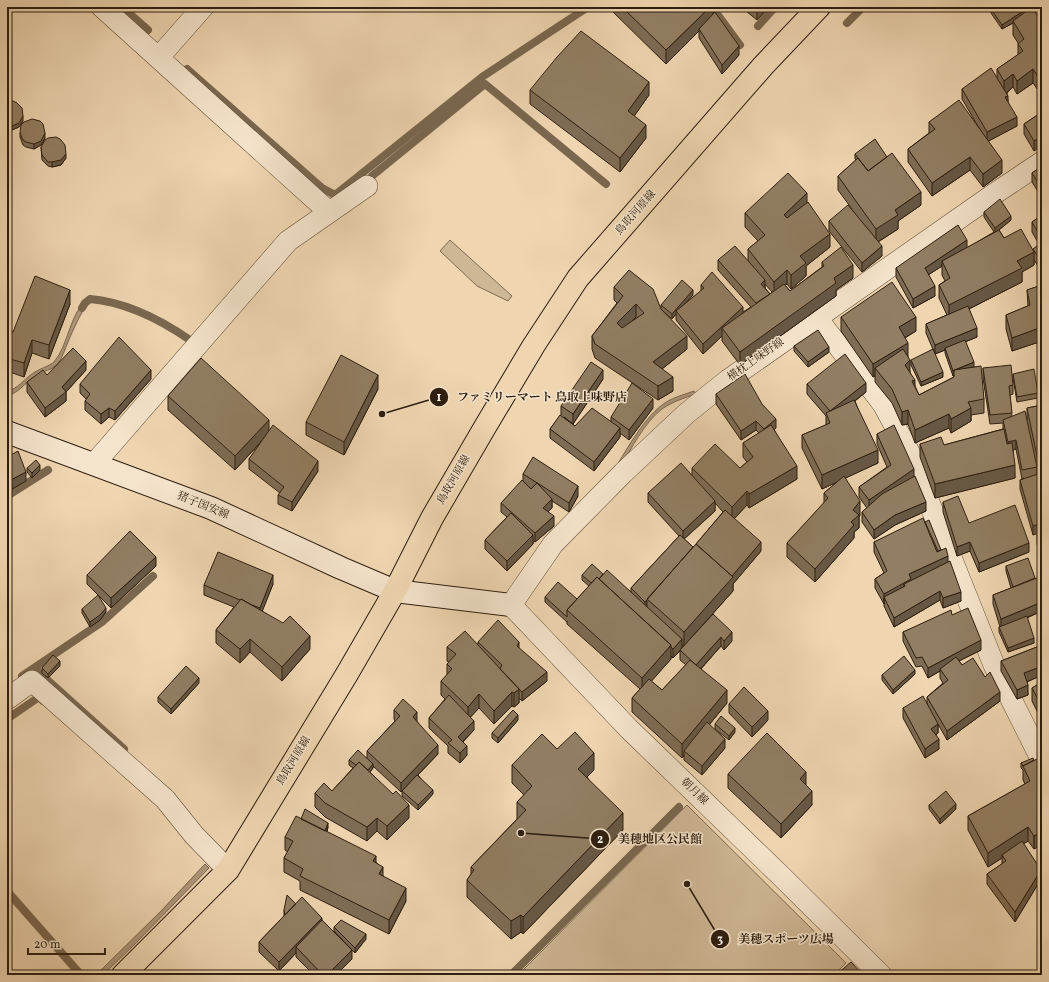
<svg xmlns="http://www.w3.org/2000/svg" width="1049" height="982" font-family="Vollkorn,'Noto Serif JP',serif">
  <style>
    .green { fill: #ceb795; stroke: #7e6a52 }
    .water { fill: #ad977a; stroke: #7a674f }
    .lines { fill: none; stroke-linecap: round; stroke-linejoin: round }
    .stream { stroke: #7a674f; stroke-width: 8 }
    .street-casing { stroke: #5e4c38; stroke-width: 22 }
    .secondary-casing { stroke: #2d1e0f; stroke-width: 24 }
    .primary-casing { stroke: #2d1e0f; stroke-width: 24 }
    .street { stroke: #f5e4cc; stroke-width: 21 }
    .secondary { stroke: #f5e4cc; stroke-width: 22 }
    .primary { stroke: #efd6b1; stroke-width: 22 }
    .wall { fill: #7e6c55; stroke: #2d1e0f; fill-rule: evenodd }
    .shaded-wall { fill: #665845; stroke: #2d1e0f }
    .building { fill: #927e63; stroke: #2d1e0f; fill-rule: evenodd }
    .labels { text-anchor: middle; dominant-baseline: central; stroke-width: 3; stroke-linejoin: round; paint-order: stroke }
    .street-label { font-size: 11px; fill: #2d1e0f; stroke: #f5e4cc }
    .leader { fill: none; stroke: #2d1e0f; stroke-width: 1.5 }
    .callout-dot { fill: #2d1e0f; stroke: #f5e4cc; stroke-width: 1.5 }
    .mark-label { font-size: 12px; text-anchor: middle; font-weight: bold; fill: #fff }
    .callout-label { font-size: 12px; text-anchor: middle; font-weight: bold; fill: #2d1e0f; stroke: #f5e4cc; stroke-width: 3; stroke-linejoin: round; paint-order: stroke }
  </style>
  <rect width="100%" height="100%" fill="#efd6b1"/>
  <filter id="stains"><feTurbulence type="fractalNoise" baseFrequency=".005" numOctaves="4"/><feColorMatrix values="0 0 0 0 .2 0 0 0 0 .09 0 0 0 0 .02 0 0 0 .5 -.17"/></filter>
  <radialGradient id="worn" r=".72"><stop offset=".6" stop-color="#630" stop-opacity="0"/><stop offset="1" stop-color="#630" stop-opacity=".3"/></radialGradient>
  <path class="green" d="M450,240l62,56 -4,5 -31,-15 -37,-35z
    M687,805l159,158 -12,12h-316z"/>
  <path class="water" d="M87,299l2,2c-9,13 -15,27 -21,41 -3,7 -6,17 -11,23 -7,6 -18,7 -25,13 -10,8 -11,13 -25,18v-5c11,-2 16,-11 25,-17 6,-5 18,-8 22,-12 15,-18 15,-47 33,-63z
    M694,391l2,3c-12,4 -24,8 -34,15 -18,14 -31,40 -42,59l-3,-3c13,-21 31,-54 53,-65 8,-4 16,-6 24,-9z
    M205,864l4,4 -75,77 -31,30h-7l65,-64z"/>
  <g class="lines">
    <path class="stream" d="M122,7l26,23
      M712,7l28,38
      M847,23l16,-16
      M758,26l17,-19
      M187,69l135,119 13,7 147,-118 106,-70
      M372,176l113,-92 121,100
      M82,308l3,-5 5,-4c36,3 71,21 100,41
      M7,496l41,-26
      M34,668l90,81
      M22,676l80,-54 51,-46
      M7,719l32,-22 4,4
      M7,891l74,84
      M511,975l168,-168"/>
    <defs>
      <path id="street" d="M102,7l227,205
        M159,57l44,-50
        M816,317l67,87 26,48 85,213 48,96
        M94,464l194,-223 79,-55
        M7,699l25,-18 133,118 29,36 34,35
        M881,975l-101,-100 -151,-146 -118,-124 42,-61 70,-71 64,-60 41,-33 266,-186 48,-32"/>
      <path id="secondary" d="M7,432l204,76 130,60 54,23 116,14"/>
      <path id="primary" d="M123,975l105,-105 119,-196 48,-83 37,-73 53,-91 49,-82 44,-67 185,-212 56,-59"/>
    </defs>
    <use href="#street" class="street-casing"/>
    <use href="#secondary" class="secondary-casing"/>
    <use href="#primary" class="primary-casing"/>
    <use href="#street" class="street"/>
    <use href="#secondary" class="secondary"/>
    <use href="#primary" class="primary"/>
  </g>
  <path class="wall" d="M613,7h100v7l26,41 -17,19 -23,-36v-7l-33,33 -53,-52z
    M741,7h28l-12,13z
    M991,9l37,1 14,13v73l-9,-13 -16,11 -4,-7 -6,6 1,9 9,24 -29,15 14,32 -19,14 -13,-17 -38,26 -24,-34v-13l21,-16v-11l50,6 -17,-29v-10l35,-11v-9l21,-14v-12l-5,-8v-12l-11,6 -11,-16z
    M530,90l119,5 -15,21 12,22 -26,34 -90,-68z
    M7,102l16,19 -4,6 -7,3 -5,-1z
    M1042,112l-8,39 -10,-17v-10z
    M20,133l25,5 -4,7 -7,4 -8,-2 -3,-2 -3,-8z
    M41,147l25,11 -5,7 -9,2 -4,-1 -6,-6z
    M855,154l66,51 -23,16v8l-20,13 4,14 -20,16 -33,-41v-10l23,-12 -14,-19v-14l18,-16 -1,-1z
    M1042,166v32l-10,-16v-9z
    M807,203l23,44 -24,19v10l-15,13 -4,-5 -2,1 5,6 32,-24v-5l31,16 -17,12v6l-96,69 -18,-24v-5l-19,18 -27,-34v-6l-4,5 -8,-7 23,37 -25,20 11,22 -15,9 -63,-42 -3,-9v-13l25,-33 -3,-3v-13l47,21v-3l32,-10 -8,9 16,-13v-6l42,27 8,-5 -33,-37v-10l30,1v-12l10,-8 -13,-14v-14zM765,284l7,8 -2,2 -5,-6z
    M984,212l27,8 -12,10 5,8 29,12 6,-6 -7,-12v-10l10,-7v57l-8,-12v5l-12,7v10l-53,27 8,28 -12,5 9,25h-2l12,32v14l-13,2v6l-20,12 -2,-5 -34,15 -7,-19 -6,1 -10,-22 -17,-21v-6l-2,1 -32,-46v-14l75,14 -11,7 5,35 5,13 4,9 35,-18v-2l-1,1 -8,-23v-3l-10,4 -9,-21v-9l21,-9 -8,-17v-13l6,-4 -3,-6v-9l-14,9 7,21 -22,12 -17,-31v-9l71,-20 27,-16 -10,-15z
    M1042,285v65h-1l-2,-8 -27,9 -6,-22v-14l22,-9 -1,-16z
    M70,304l-21,55 -17,-6 -8,24 -17,-6v-42l6,3z
    M794,346l35,6 -21,15 -14,-16z
    M911,360l32,17 -22,9 -10,-21z
    M983,368l30,17v9l-3,1 2,22 15,3v-12l15,-3v69h-1l-8,61 -13,-46v-9l4,-2 -2,1 -6,-30 -3,1 2,28 -80,20 -15,-41v-13l24,1 59,-16v-6l-13,1 -7,-46zM1037,467l1,7h-1z
    M86,370l-20,22v9l-21,16 -18,-25v-10l20,-7z
    M1013,374l25,19v5l-21,4 -4,-24z
    M151,379l-36,41 -6,-3 -8,7 -16,-14v-9l2,-1 -7,-7v-9z
    M603,379l-30,45 -9,-7 11,9 36,-5v-4l42,-9 -24,32 -9,-7v4l-26,34 -44,-33v-9l11,-14v-9z
    M807,384l59,8 -11,9 23,62 -33,15 15,37 -1,2v11l-5,4v6l-39,44 -28,-25v-14l37,-40v-10l13,-11 -15,7 -20,-41v-13l24,-10v-9l-19,-22z
    M378,389l-34,66 -38,-20v-13z
    M716,394l60,34 -2,1 23,50 -48,29 -2,-3 -13,14 27,32 -28,33v7l-49,55 -2,-1v3l31,-34 19,27 -8,9 -3,-4 -20,23 26,34 -18,22 16,23 -23,27 -18,-15v-5l-2,3 -50,-46v-14l8,-9 -73,-65v-3v1l-22,-20v-5l32,2 12,-13 -7,-6v-5l21,-1 28,18v-4l48,-52 -31,-34v-9l44,-17v-8h48l7,-6 -4,-5v-14l16,-10 -3,-3 -15,10 -25,-36zM715,503l8,9 -27,32v1l-3,2 -9,-8 31,-28zM680,651v9l6,5 -24,25 -11,-9 20,-22v-3l2,2z
    M168,396l101,35 49,40 -26,40 -14,-7v-9l2,-2 -31,-24v-10l13,-18 -27,29 -67,-60z
    M877,434l37,43 12,34 -31,14 -21,14 -12,-17v-10l5,-4 -8,-11v-10l28,-20 -10,-23z
    M27,468l13,2 -8,8 -5,-6z
    M523,474l55,22 -9,16 -17,-11v7l-4,4 6,14 -19,16 -2,-1v3l-26,27 -22,-22v-9l22,-23 -6,-5v-9l22,-22z
    M943,502l26,21 60,29 -50,20 -9,-21 -13,5 -14,-44z
    M925,522l23,40 13,39 -18,7 -3,-8 -46,27 -10,-21v-3v1l-9,-16v-9l9,-6 -10,-21v-10z
    M1042,533v26l-5,-15v-9z
    M156,566l-45,42 -24,-24v-9z
    M1006,566l29,12 7,33 -15,7 7,25 -26,9 -9,-20v-5h1l-7,-23v-9l18,-7 -5,-17z
    M273,584l-11,27 48,38 -28,32 -32,-29 -10,11 -24,-20v-13l18,-23 -30,-12v-10z
    M82,609l24,3 -6,8 -10,7 -8,-14z
    M952,615l29,35 -22,11 3,4 38,36 -53,39 -9,-16v9l-2,2 3,14 -14,9 -22,-40v-10l24,-4v-7l16,-14 -3,-5v-7l-12,7 -6,-12 -6,1 -13,-26v-9z
    M478,642l41,7 28,32 -25,20 -3,-3v5l-5,4 -2,-1 -18,18 -15,-16 -9,9 4,13 -11,12 4,13 -7,8 -12,-10v-7l-19,-18v-10l16,-19 -4,-4v-14l6,-6v-11l2,-2 -2,-1v-14l31,-3z
    M1042,645v30l-15,7 1,13 -11,4 -16,-28v-10z
    M60,666l-12,12 -6,-5v-5z
    M915,674l-22,20 -11,-14v-5z
    M1042,682v39l-10,-20v-13z
    M199,683l-28,31 -13,-12v-5z
    M729,704l39,16 -16,17 -23,-24z
    M394,710l23,11 21,33 -20,21 15,19 -15,16 -16,-14v-5l9,-9 -10,10 -28,-26v2l-3,4 39,46 -22,22 -10,-9 -10,10 -42,-24 -10,-10v-14l17,-2 21,-23 -4,-3v-5l18,-2v-7l28,-30 -1,-2z
    M518,720l-20,23 -6,-5v-5z
    M715,724l20,8 -6,8 -14,-11z
    M1034,760v89l-6,-8 -5,3 18,35 -26,43 -28,-38v-10l15,-10v-6l-14,9 -20,-37v-14l57,-32 -2,-4v-10l-2,-2v-5z
    M512,765l82,5 -7,7 36,53 -100,104 -2,-2 -10,7 -44,-42v-17l4,-6v-7l46,-48v-17l7,-7 -12,-12z
    M728,774l78,12 6,19 -31,33 -53,-50z
    M929,805l27,4 -16,15 -11,-15z
    M301,819l27,8 -1,5 49,30 7,14 23,25 -17,33 -89,-44v-9l-16,-9v-14l4,-6 -3,-2v-13z
    M296,904l26,16 30,39 -16,16h-22l-18,-18v-4l-17,18 -20,-19v-10l25,-26v-6z
    M334,927l32,12 -11,14 -21,-22z"/>
  <path class="shaded-wall" d="M710,7h3v10l-14,12v2l-33,33v-14z
    M761,7h8l-12,13v-9z
    M1028,8v5l-15,8v2l-11,6v-4z
    M739,46v9l-17,19v-9z
    M1033,69v14l-16,11v-13z
    M1013,74v13l-9,8v-14z
    M649,82v13l-21,30v-14z
    M1008,96v9l-3,-8z
    M23,116v5l-4,6 -7,3v-4z
    M1017,117v9l-30,16v-10z
    M646,125v13l-26,34v-14z
    M45,133v5l-4,7 -7,4v-5z
    M1042,136v10l-8,5v-10z
    M66,154v4l-5,7 -9,2v-5z
    M970,157v13l-38,26v-13z
    M1002,160v13l-19,14v-13z
    M9,165v5l-2,12v-4z
    M921,192v13l-23,16v8l-22,14v-14l19,-19z
    M807,193v13l-23,22v-13z
    M1011,216v4l-16,13v-5z
    M830,234v13l-24,19v10l-15,13v-14l9,-19z
    M967,240v10l-25,11v5l-17,11v-9z
    M882,246v10l-20,16v-9z
    M1034,252v13l-12,7v10l-73,37v-14l68,-44z
    M853,265v13l-17,12v6l-96,69v-13l94,-74z
    M787,270v14l-13,11v-13z
    M765,280v9l-4,-5z
    M935,286v10l-22,12v-9z
    M70,290v14l-21,55v-14z
    M693,290v5l-16,17 -1,-1v3l-4,5v-5z
    M636,304v13l-19,20v-14z
    M743,307v9l-21,12v8l-19,18v-10z
    M916,317v14l-17,10v-14z
    M977,328v9l-32,13v-2v2l-10,4v-9z
    M1039,328v14l-27,9v-13z
    M687,336v13l-34,27v-14z
    M1041,336h1v14h-1z
    M32,340v13l-8,24v-14z
    M908,343v14l-33,11v8l-2,1v-13z
    M829,347v5l-21,15v-5z
    M910,360v14l-5,-9z
    M86,361v9l-20,22v9l-21,16v-9l17,-21z
    M974,362v5l-21,9v-5z
    M151,370v9l-36,41v-9z
    M603,370v9l-30,45v-10z
    M943,372v5l-22,9v-4z
    M378,375v14l-34,66v-13z
    M673,377v14l-15,9v-14z
    M915,380v13l-3,-12z
    M866,383v9l-36,28v-9z
    M653,399v9l-24,32v-10z
    M109,408v9l-8,7v-10z
    M971,408v13l-20,12v-14z
    M908,410v14l-6,1v-13z
    M949,414v14l-34,15v-13z
    M776,419v9l-12,11v-10z
    M269,420v13l-34,37v-14z
    M756,421v9l-15,10v-9z
    M620,428v9l-26,34v-9z
    M1016,440v9l-8,3v-10z
    M878,450v13l-56,26v-14z
    M318,461v10l-26,40v-9z
    M40,465v5l-8,8v-5z
    M1015,465v13l-80,20v-14z
    M797,466v13l-48,29v-14z
    M914,469v9l-45,32v-10z
    M26,472v9l-19,11v-10z
    M578,486v10l-9,16v-9z
    M747,491v14l-15,16v-14z
    M552,499v9l-9,9v-9z
    M715,501v10l-32,29v-9z
    M860,501v14l-1,2v11l-5,4v6l-39,44v-13l36,-47 2,-12z
    M926,502v9l-31,14 -21,14v-9l21,-15z
    M554,516v10l-19,16v-9z
    M1042,523v9l-9,3v-9z
    M533,535v9l-26,27v-10z
    M761,542v9l-28,33v7l-49,55v-14z
    M970,542v9l-13,5v-9z
    M1029,543v9l-50,20v-9z
    M948,556v9l-43,21 -1,-2v8l-20,5v7v-10l25,-20z
    M156,557v9l-45,42v-10z
    M273,575v9l-13,33v-9z
    M940,591v9l-46,27v-9z
    M961,592v9l-18,7v-10z
    M647,600v9l-2,2v-9z
    M1042,602v9l-41,17v-9z
    M106,608v4l-6,8 -10,7v-5z
    M732,632v9l-8,9v-9z
    M310,636v13l-28,32v-14z
    M721,637v9l-25,28v-9z
    M1034,638v5l-26,9v-4z
    M250,639v13l-10,11v-14z
    M682,639v9l-9,10v-9z
    M981,640v10l-40,20 -1,-1v2l-12,7v-10z
    M519,642v10l-2,-6z
    M671,645v14l-29,33v-14z
    M60,661v5l-12,12v-4z
    M1042,666v9l-18,8v-10z
    M915,670v4l-22,20v-4z
    M547,672v9l-25,20v-9z
    M199,678v5l-28,31v-5z
    M1028,685v10l-11,4v-9z
    M519,689v14l-5,4v-14z
    M727,690v13l-41,50 -2,-2v4l-2,3v-14z
    M512,692v14l-18,18v-13z
    M1000,692v9l-53,39v-9z
    M479,694v14l-11,12v-13z
    M768,711v9l-16,17v-10z
    M417,712v9l-4,-4z
    M518,715v5l-20,23v-5z
    M474,721v9l-16,16v-9z
    M938,724v9l-7,5v-9z
    M735,728v4l-6,8v-4z
    M725,739v9l-23,27v-9z
    M939,739v10l-14,9v-9z
    M438,745v9l-37,38v-9z
    M467,746v9l-7,8v-10z
    M594,753v17l-16,16v-17z
    M373,764v4l-8,10v-5z
    M806,772v14l-6,-7z
    M433,790v4l-15,16v-5z
    M812,791v14l-31,33v-14z
    M956,804v5l-16,15v-5z
    M409,805v13l-22,22v-14z
    M623,813v17l-100,104v-17z
    M377,818v13l-10,10v-14z
    M328,823v4l-4,13v-5z
    M1028,827v14l-25,16 -1,-2v3l-14,9v-14z
    M1042,832v13l-8,4v-13z
    M376,856v14l-3,-9z
    M383,867v14l-4,-7z
    M1041,870v9l-26,43v-10z
    M406,888v13l-17,33v-14z
    M521,915v17l-10,7v-18z
    M322,918v9l-26,20v6l-17,18v-9z
    M366,934v5l-11,14v-5z
    M352,950v9l-16,16h-9z"/>
  <path class="building" d="M622,7h88l-44,43z
    M752,7h9l-4,4z
    M993,7h34l1,1 -26,17 -11,-16z
    M1032,7l10,16v60l-9,-14 -16,12 -4,-7 -9,7 -7,-12 26,-18 -5,-7 6,-5 -11,-18z
    M715,12l24,34 -17,19 -23,-36z
    M581,31l68,51 -21,29 18,14 -26,33 -90,-68 27,-33z
    M991,68l17,28 -3,1 12,20 -30,15 -25,-43z
    M959,100l43,60 -19,14 -13,-17 -38,26 -24,-34 27,-20 -6,-7z
    M13,101l4,2 5,5 1,8 -4,7 -7,3 -4,-1 -1,-1v-22z
    M1042,112v24l-8,5 -10,-17z
    M32,119l8,2 3,3 2,9 -4,8 -7,3 -8,-2 -3,-2 -3,-7 1,-8 3,-3z
    M56,137l4,2 5,6 1,9 -5,6 -9,2h-4l-6,-7 -1,-8 4,-7 3,-2z
    M875,139l12,18 -19,14 -13,-17z
    M892,153l29,39 -26,18 3,5 -22,14 -38,-53 20,-18 10,13z
    M7,165h2l-2,13z
    M1042,166v23l-10,-16z
    M788,173l19,20 -23,22 3,3 21,-16 22,32 -30,22 6,7 -15,12 -4,-5 -13,12 -26,-33 17,-14 -20,-22z
    M1000,199l11,17 -16,12 -11,-16z
    M848,205l34,41 -20,17 -33,-42z
    M1042,215v24l-10,-17z
    M958,225l9,15 -42,28 10,18 -22,13 -17,-31z
    M1021,229l13,23 -17,9 5,7 -73,37 -10,-20 11,-7 -8,-17 57,-31 5,8z
    M1042,242v21l-9,-14z
    M735,246l30,34 -4,4 9,10 -14,9 -38,-43z
    M841,247l12,18 -19,13 2,5 -96,69 -18,-24 62,-44 6,7 34,-25 -2,-4z
    M629,270l24,19 8,20 26,27 -34,26 20,15 -15,9 -63,-42 -3,-8 31,-40 -9,-9zM636,304l8,9 -22,15 -5,-5z
    M712,272l31,35 -40,37 -27,-33 28,-23 -3,-3z
    M35,276l35,14 -21,55 -17,-5 -8,23 -17,-5v-29l6,3z
    M682,280l11,10 -21,24 -11,-9z
    M892,282l24,35 -17,10 9,16 -35,21 -32,-47z
    M1042,285v51h-1l-2,-8 -27,10 -6,-23 24,-10 -3,-15z
    M968,306l9,22 -42,17 -9,-21z
    M818,330l11,17 -21,15 -14,-16z
    M119,337l32,33 -36,41 -6,-3 -8,6 -16,-13 5,-7 -10,-10z
    M965,340l9,22 -17,7 -3,1 -1,1 -8,-23z
    M73,348l13,13 -24,26 4,5 -21,16 -18,-26 16,-12 4,5z
    M903,349l7,11 -5,5 10,15 -3,1 7,14 35,-18v-7l27,-4 3,33 -16,3 3,6 -20,11 -2,-5 -34,16 -7,-20 -6,2 -10,-23 -17,-21z
    M933,349l10,23 -22,10 -10,-22z
    M845,354l21,29 -36,28 -23,-27z
    M341,355l37,20 -34,67 -38,-20z
    M201,358l68,62 -34,36 -67,-60z
    M591,362l12,8 -30,44 -12,-8z
    M1011,365l2,20 -4,1 3,27 -22,2 -7,-47z
    M1034,369l4,24 -21,4 -4,-23z
    M745,374l17,30 14,15 -12,10 -8,-8 -15,10 -25,-37z
    M632,383l21,16 -24,31 -18,-13z
    M854,400l24,50 -56,25 -20,-40 28,-12 -4,-10z
    M1042,405v55l-4,1 -11,-53z
    M592,408l28,20 -26,34 -44,-33 10,-14 15,11z
    M1025,411l12,56 -15,3 -6,-30 -8,2 -5,-22z
    M273,425l45,36 -26,41 -14,-7 6,-8 -35,-28z
    M771,425l26,41 -48,28 -2,-3 -15,16 -40,-39 23,-24 25,24 13,-11 -10,-14z
    M894,425l20,44 -45,31 -10,-13 32,-22 -14,-31z
    M1004,429l3,15 5,-1 3,22 -80,19 -15,-40 21,-7 3,8z
    M18,451l8,21 -19,10v-25z
    M533,457l45,29 -9,17 -46,-29z
    M36,460l4,5 -8,8 -5,-5z
    M681,463l34,38 -32,30 -35,-38z
    M1041,473l1,4v46l-9,3 -13,-46z
    M844,476l16,25 -7,9 6,5 -8,7 3,3 -39,44 -28,-26 41,-45 -4,-5z
    M915,476l11,26 -31,13 -21,15 -12,-18 20,-18z
    M522,480l9,9 6,-6 15,16 -9,9 11,8 -19,17 -34,-30z
    M958,496l11,27 46,-18 14,38 -50,20 -9,-21 -13,5 -14,-45z
    M725,510l36,32 -29,34 -36,-32z
    M511,513l22,22 -26,26 -22,-21z
    M923,518l14,34 9,-4 2,8 -39,18 2,5 -27,15 -9,-15 12,-8 -13,-29z
    M929,520l12,30 -3,1 -13,-29z
    M130,531l26,26 -45,41 -24,-23z
    M1042,533v16l-5,-14z
    M680,535l13,12 -48,55 -14,-14z
    M696,544l37,33 -49,55 -37,-33z
    M218,552l55,23 -13,33 -8,-3 -11,-6 -1,1 -36,-15z
    M1028,558l7,20 -22,9 -7,-21z
    M950,561l11,31 -18,6 -3,-7 -46,27 -10,-21 21,-11 -1,-2z
    M592,564l11,10 -4,5 -2,-2 -6,6 -9,-8z
    M607,570l75,69 -9,10 -2,-2v-2l-72,-66z
    M1042,576v26l-41,17 -8,-24z
    M597,577l74,68 -29,33 -75,-68z
    M558,582l19,17 -10,11v7l-22,-20z
    M98,595l8,13 -6,7 -10,7 -8,-13z
    M241,599l42,24 7,-7 20,20 -28,31 -32,-28 -10,10 -24,-19z
    M968,608l13,32 -53,28 -6,-11 -6,1 -13,-26 48,-22 1,5z
    M713,614l19,18 -8,9 -3,-4 -25,28 -16,-15z
    M1027,616l7,22 -26,10 -9,-21z
    M498,620l21,22 -2,4 30,26 -25,20 -22,-23 2,-4 -24,-23z
    M465,631l54,58 -5,4 -2,-1 -18,19 -15,-17 -11,13 -27,-26 11,-12 -5,-5 9,-10 -9,-7z
    M1042,645v21l-18,7 4,12 -11,5 -16,-29z
    M53,655l7,6 -12,13 -6,-6z
    M904,656l11,14 -22,20 -11,-15z
    M956,657l6,8 11,-7 12,19 5,-5 10,20 -53,39 -20,-34 21,-17 -8,-11z
    M690,660l37,30 -45,54 -50,-46 17,-19 13,11z
    M186,666l13,12 -28,31 -13,-12z
    M1042,682v25l-10,-19z
    M744,687l24,24 -16,16 -23,-23z
    M449,695l25,26 -16,16 9,9 -7,7 -12,-10 4,-3 -23,-22z
    M923,696l15,28 -7,5 8,10 -14,10 -22,-41z
    M403,699l14,13 -4,5 25,28 -37,38 -34,-32 33,-35 -6,-6z
    M513,710l5,5 -20,23 -6,-5z
    M721,716l14,12 -6,8 -14,-12z
    M707,722l18,17 -23,27 -18,-15z
    M575,732l19,21 -16,16 45,44 -100,104 -2,-2 -10,6 -44,-41 7,-10 -3,-3 55,-57 -9,-8 15,-16 -20,-21 30,-31 15,15z
    M767,733l39,39 -6,7 12,12 -31,33 -53,-50z
    M358,750l15,14 -5,6 -9,-8 -3,3 -7,-5z
    M1033,758l1,2 -11,6 -2,-3z
    M1039,758l3,5v69l-8,4 -6,-9 -40,26 -20,-37 62,-35 -7,-15z
    M359,762l34,32 3,-3 13,14 -22,21 -10,-8 -10,9 -42,-24 -10,-10 9,-10 8,8z
    M417,775l16,15 -15,15 -16,-14z
    M946,791l10,13 -16,15 -11,-14z
    M305,809l23,14 -3,8 -24,-12z
    M296,816l80,40 -3,5 10,6 -4,7 27,14 -17,32 -89,-44 3,-7 -19,-11 9,-17 -8,-4z
    M1022,841l19,29 -26,42 -28,-38 19,-13 -4,-6z
    M287,895l9,9 -11,11 -1,-5z
    M302,897l20,21 -43,44 -20,-20z
    M322,920l30,30 -25,25h-4l-27,-28z
    M341,920l25,14 -11,14 -21,-21z
    M851,962l12,13h-27z"/>
  <g class="labels">
    <g class="street-label">
      <text transform="translate(636 213) rotate(-49)">鳥取河原線</text>
      <text transform="translate(756 360) rotate(-35)">横枕上味野線</text>
      <text transform="translate(454 480) rotate(-60)">鳥取河原線</text>
      <text transform="translate(203 506) rotate(22)">猪子国安線</text>
      <text transform="translate(294 761) rotate(-59)">鳥取河原線</text>
      <text transform="translate(694 792) rotate(44)">朝月線</text>
    </g>
  </g>
  <path class="leader" d="M382 414L439 397M521 833L600 839M687 884L720 939"/>
  <g class="callout-dot">
    <circle cx="382" cy="414" r="4"/>
    <circle cx="521" cy="833" r="4"/>
    <circle cx="687" cy="884" r="4"/>
    <circle cx="439" cy="397" r="10"/>
    <circle cx="600" cy="839" r="10"/>
    <circle cx="720" cy="939" r="10"/>
  </g>
  <g class="mark-label">
    <text x="439" y="401">1</text>
    <text x="600" y="843">2</text>
    <text x="720" y="943">3</text>
  </g>
  <g class="callout-label">
    <text x="542" y="401">ファミリーマート 鳥取上味野店</text>
    <text x="660" y="843">美穂地区公民館</text>
    <text x="786" y="943">美穂スポーツ広場</text>
  </g>
  <rect width="1049" height="982" fill="none" stroke="#efd6b1" stroke-width="24"/>
  <rect x="8" y="8" width="1033" height="966" fill="none" stroke="#2d1e0f" stroke-width="2"/>
  <rect x="12" y="12" width="1025" height="958" fill="none" stroke="#2d1e0f"/>
  <path d="M28 948v6h77v-6" fill="none" stroke="#2d1e0f" stroke-width="2"/>
  <text x="34" y="948" font-size="12" fill="#2d1e0f" stroke="#f5e4cc" stroke-width="3" paint-order="stroke">20 m</text>
  <rect width="100%" height="100%" filter="url(#stains)"/>
  <rect width="100%" height="100%" fill="url(#worn)"/>
</svg>
